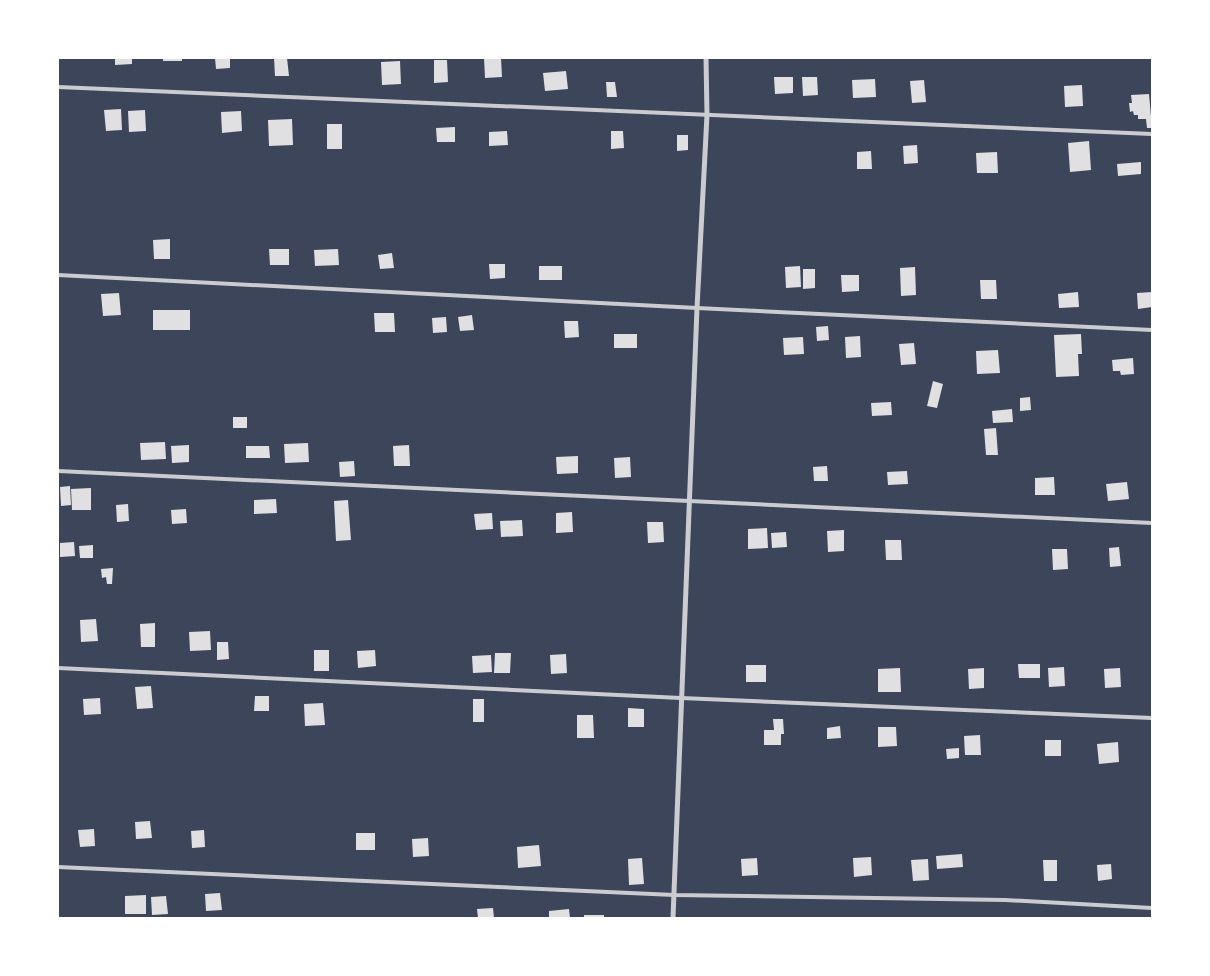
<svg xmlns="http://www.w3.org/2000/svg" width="1210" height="976" font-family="Inter,sans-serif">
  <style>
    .green { fill: #3c4559 }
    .building { fill: #e0e0e3 }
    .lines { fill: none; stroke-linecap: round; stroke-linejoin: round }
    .service { stroke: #caccd0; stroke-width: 4 }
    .minor { stroke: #caccd0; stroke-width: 5 }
  </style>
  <rect width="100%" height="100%" fill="#2d3142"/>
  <path class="green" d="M58,58h1094v860h-1094z"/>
  <path class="building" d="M115,58h17v6l-17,1z
    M163,58h19v3h-19z
    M215,58h15v10l-14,1z
    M274,58h13l2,18h-14z
    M484,58h17l1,19 -17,1z
    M434,60h13l1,22 -14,1z
    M400,61l1,23 -19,1 -1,-23z
    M566,71l2,18 -23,2 -2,-18z
    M774,77h19v16l-18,1z
    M802,77h15l1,18 -15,1z
    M875,79l1,18 -23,1 -1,-18z
    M924,80l2,22 -14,1 -2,-22z
    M606,82h9l2,15h-10z
    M1082,85l1,21 -18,1 -1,-21z
    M1149,94l3,34h-5l-1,-9h-8v-4h-4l-1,-4 -3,1 -1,-9h3l-1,-8z
    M121,109l1,21 -16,1 -2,-21z
    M145,110l1,21 -17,1 -1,-21z
    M241,111l1,20 -20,2 -1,-21z
    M292,119l1,26 -24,1 -1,-26z
    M327,124h15v25h-15z
    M455,127v15h-18l-1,-14z
    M507,131l1,14 -19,1v-14z
    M611,131h12l1,17 -13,1z
    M677,135h11v15l-11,1z
    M1089,141l2,29 -21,2 -2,-29z
    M917,145l1,18 -14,1 -1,-18z
    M871,151l1,18h-15v-17z
    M997,152l1,21h-21l-1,-20z
    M1141,162v12l-23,2 -1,-12z
    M170,239v20h-16l-1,-19z
    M269,249h20v16h-19z
    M338,249l1,16 -24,1 -1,-16z
    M392,253l2,15 -14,1 -2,-14z
    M489,264h16v14l-15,1z
    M539,266h23v14h-23z
    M800,266l1,21 -15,1 -1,-21z
    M915,267l1,28 -15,1 -1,-28z
    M803,269h12v19l-12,1z
    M841,275h18v16l-17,1z
    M980,280h16l1,19h-16z
    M1078,292l1,15 -20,1 -1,-14z
    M1152,292v15l-14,2 -1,-16z
    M119,293l2,22 -18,1 -2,-22z
    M153,310h37v20h-37z
    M374,313h20l1,19h-20z
    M472,315l2,15 -14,1 -2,-14z
    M446,317l1,15 -14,1 -1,-15z
    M564,321h14l1,16 -14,1z
    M828,326l1,14 -12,1 -1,-14z
    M614,334h23v14h-23z
    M1081,334l1,20h-4l1,22 -23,1 -2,-42z
    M860,336l1,21 -15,1 -1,-21z
    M803,337l1,17 -20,1 -1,-17z
    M914,343l2,21 -15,1 -2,-21z
    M998,350l2,23 -23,1 -1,-23z
    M1133,358l1,16 -13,1 -1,-4h-7l-1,-11z
    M933,381l10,3 -6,24 -10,-2z
    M1030,397l1,13 -11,1v-13z
    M891,402l1,13 -20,1 -1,-13z
    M1012,409l1,13 -20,1 -1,-12z
    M233,417h14v11h-14z
    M996,428l2,27h-12l-2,-26z
    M165,442l1,17 -25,1 -1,-17z
    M308,443l1,19 -24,1 -1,-19z
    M189,445v17l-17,1 -1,-17z
    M409,445l1,21h-16l-1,-20z
    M246,446h23l1,12h-24z
    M578,456v17l-21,1 -1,-17z
    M630,457l1,20 -16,1 -1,-20z
    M354,461l1,15 -15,1 -1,-15z
    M827,466l1,15h-14l-1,-14z
    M907,471l1,13 -20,1 -1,-13z
    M1054,477l1,18h-20v-17z
    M1127,482l2,17 -21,2 -2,-17z
    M70,486l1,19 -10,1 -1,-19z
    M91,488v22h-19l-1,-21z
    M276,499l1,14 -23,1v-14z
    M348,500l3,40 -15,1 -2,-40z
    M128,504l1,17 -12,1 -1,-17z
    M186,509l1,14 -15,1 -1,-14z
    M572,512l1,20 -17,1v-20z
    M492,513l1,16 -17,1 -2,-16z
    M522,520l1,16 -22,1 -1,-16z
    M647,522h16l1,20 -16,1z
    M767,528l1,20 -20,1v-20z
    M844,530v21l-16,1 -1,-21z
    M786,532l1,15 -15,1 -1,-15z
    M885,540h16l1,20h-16z
    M74,542l1,14 -15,1v-14z
    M93,545v13h-13l-1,-12z
    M1119,547l2,19 -11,1 -1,-19z
    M1052,549h15l1,20 -15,1z
    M113,568l-1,16h-5l-1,-7 -4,1 -1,-9z
    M96,619l2,22 -17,1 -1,-22z
    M155,623v24h-14l-1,-23z
    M210,631l1,19 -21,1 -1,-19z
    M217,642h11l1,17 -12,1z
    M314,650h15v21h-15z
    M375,650l1,16 -18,2 -1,-17z
    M495,653h16l-1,20h-16z
    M566,654l1,19 -16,1 -1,-19z
    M491,655l1,17 -19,1 -1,-17z
    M1018,664h22v14h-21z
    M746,665h20v17h-20z
    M1064,667l1,19 -16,1 -1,-19z
    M900,668l1,24h-23v-23z
    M984,668v20l-15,1 -1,-20z
    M1120,668l1,19 -16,1 -1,-19z
    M151,686l2,22 -16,1 -2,-22z
    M255,696h14v15h-15z
    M100,698l1,16 -17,1 -1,-16z
    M473,699h11v23h-11z
    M323,703l2,22 -20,1 -1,-22z
    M628,708l16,1v18h-16z
    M577,715h16l1,23h-17z
    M773,719h10l1,15h-3v11h-17v-15h10z
    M840,726l1,12 -14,1v-11z
    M878,727h18l1,19 -19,1z
    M980,735l1,20h-16l-1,-19z
    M1045,740h16v16h-16z
    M1118,742l1,20 -20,2 -2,-20z
    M959,748v10l-12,1 -1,-10z
    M150,821l2,17 -16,1 -1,-17z
    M94,829l1,17 -15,1 -2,-17z
    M204,830l1,17 -13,1 -1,-17z
    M356,833h19v17h-19z
    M428,838l1,18 -16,1 -1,-18z
    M539,845l2,21 -23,2 -1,-21z
    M962,854l1,13 -26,2 -1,-13z
    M871,857l1,18 -18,2 -1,-19z
    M642,858l2,26 -15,1 -1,-26z
    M757,858l1,17 -16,1 -1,-17z
    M928,859l1,21 -16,1 -2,-21z
    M1043,860h14v21h-13z
    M1111,864l1,15 -14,2 -1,-16z
    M220,893l2,17 -16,1 -1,-17z
    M146,895v19h-21v-18z
    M166,896l2,18 -16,1 -1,-18z
    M493,908l1,10h-16l-1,-9z
    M569,909l1,9h-21v-7z
    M584,915h20v3h-20z"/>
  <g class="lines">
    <path class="service" d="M58,87l1094,47
      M58,275l639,33 455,22
      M58,471l1094,52
      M58,668l623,30 471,20
      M58,867l616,28 331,5 147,8"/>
    <path class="minor" d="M673,918l24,-610 10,-193 -1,-57"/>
  </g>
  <rect width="1210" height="976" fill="none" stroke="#ffffff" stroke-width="118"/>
</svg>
